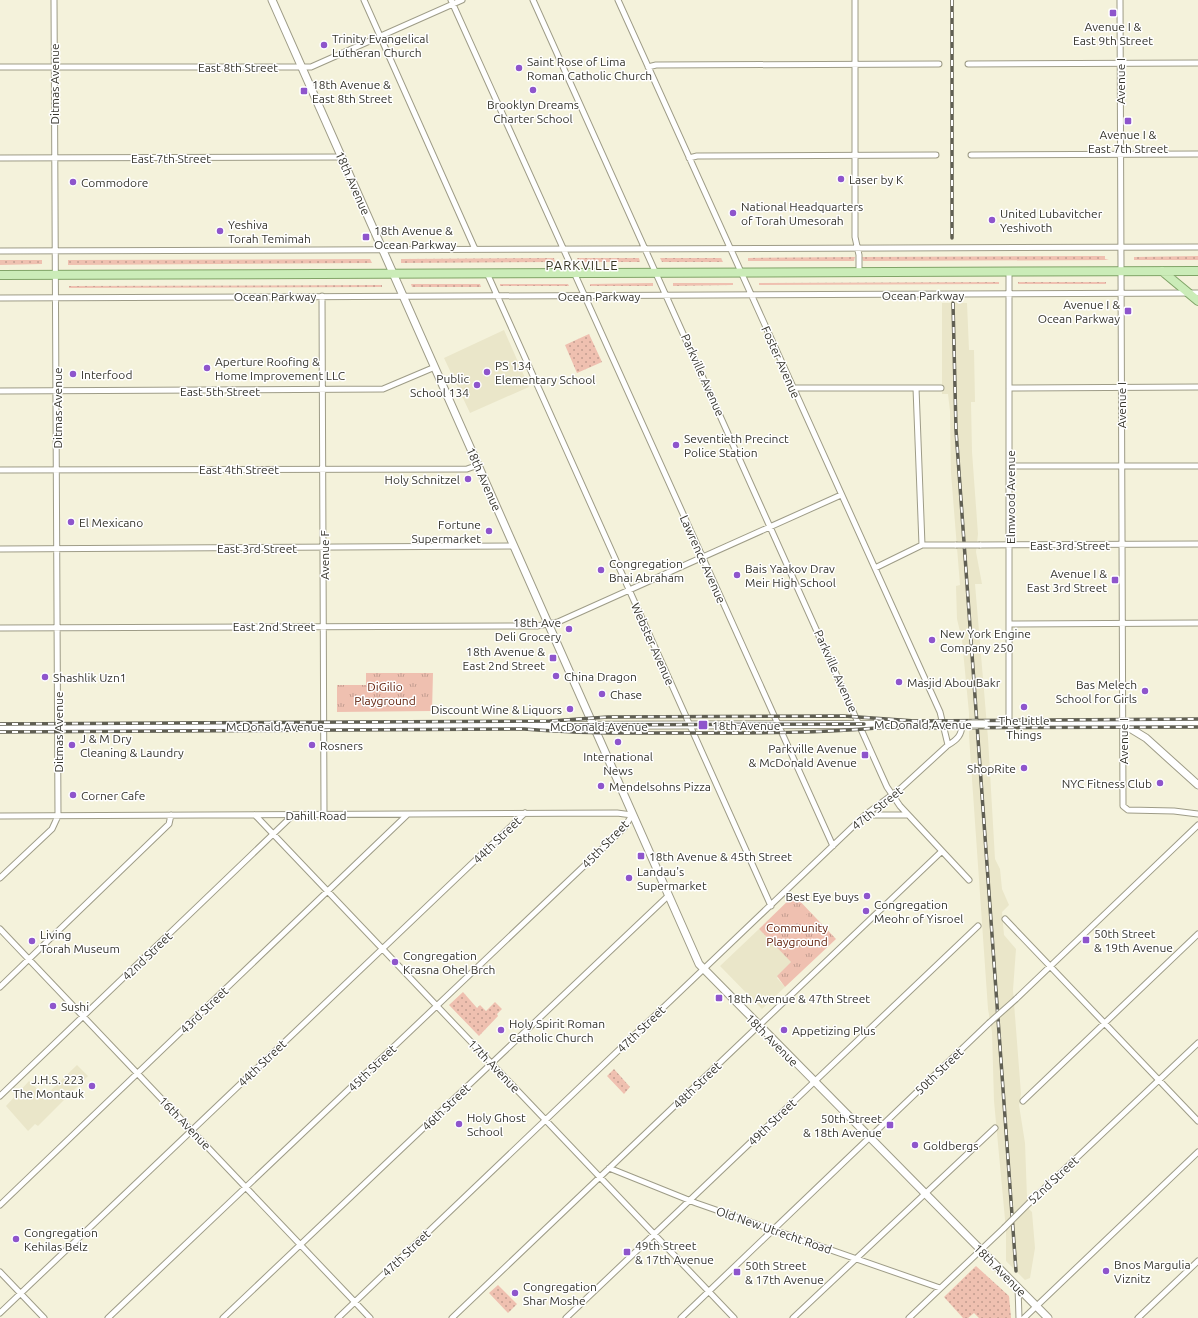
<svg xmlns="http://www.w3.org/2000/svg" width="1198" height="1318" font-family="Ubuntu,sans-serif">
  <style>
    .built { fill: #eae6c9 }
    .grass { fill: url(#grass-dots) }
    .park { fill: url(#park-tufts) }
    .pitch { fill: #efc0b0; fill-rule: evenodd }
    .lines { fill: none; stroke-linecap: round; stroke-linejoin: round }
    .street-casing { stroke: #9e9c87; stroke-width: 7 }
    .secondary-casing { stroke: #9e9c87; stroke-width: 9 }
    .primary-casing { stroke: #81a468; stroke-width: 10 }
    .street { stroke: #fff; stroke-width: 5 }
    .secondary { stroke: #fff; stroke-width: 7 }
    .primary { stroke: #cbecb8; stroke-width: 8 }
    .rail-casing { stroke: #605f53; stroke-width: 3.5 }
    .rail { stroke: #fff; stroke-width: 2; stroke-dasharray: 6; stroke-linecap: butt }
    .street-bridge-casing { stroke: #9e9c87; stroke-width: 7; stroke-linecap: butt }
    .secondary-bridge-casing { stroke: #9e9c87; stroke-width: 9; stroke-linecap: butt }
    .street-bridge { stroke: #fff; stroke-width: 5 }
    .secondary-bridge { stroke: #fff; stroke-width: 7 }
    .poi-dot { fill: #8e55cc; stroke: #fff; stroke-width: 1.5 }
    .labels { text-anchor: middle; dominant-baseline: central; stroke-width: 3; stroke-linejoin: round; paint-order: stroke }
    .poi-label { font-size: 12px; fill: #36352d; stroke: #fff; text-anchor: start }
    .street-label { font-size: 12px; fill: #36352d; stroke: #fff }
    .park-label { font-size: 12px; fill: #5a1700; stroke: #fff }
    .neighbourhood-label { font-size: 13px; letter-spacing: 1px; fill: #383624; stroke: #fff }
  </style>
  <defs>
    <pattern id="grass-dots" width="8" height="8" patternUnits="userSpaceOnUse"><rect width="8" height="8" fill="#efc0b0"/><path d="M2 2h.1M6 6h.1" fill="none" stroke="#c29d90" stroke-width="1.8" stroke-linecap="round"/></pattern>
    <pattern id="park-tufts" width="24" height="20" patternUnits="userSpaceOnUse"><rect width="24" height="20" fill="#efc0b0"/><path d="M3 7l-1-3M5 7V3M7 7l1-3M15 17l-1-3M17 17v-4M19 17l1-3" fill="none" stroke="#c29d90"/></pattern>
  </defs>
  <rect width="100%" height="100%" fill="#f4f2db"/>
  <path class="built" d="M942,303h25l2,47h5l1,52h-4l1,50 6,82 -2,18 6,32h-7l13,154 7,121 5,10 2,20 7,16 -7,7 2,23 12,14 -3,41 8,104 -2,11 6,38 2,55 2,11 3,3 3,36 -5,30 -5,2 -19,-19v-31l-12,-129 -2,-69 -4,-23 -19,-273v-23l-7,-73 -5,-21 -1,-33 4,-1 -9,-112 -1,-62 -2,-17h-6z
    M504,330l25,57 -59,26 -26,-55z
    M759,929l33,33 -15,16 8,9 -23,22 -42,-43z
    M77,1065l11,11 -50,50 -3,-2 -7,7 -22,-25 23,-25 16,15z"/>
  <path class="grass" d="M1105,256v3l4,1 -246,1 -1,-4z
    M1198,256v4h-64v-3z
    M855,257l-1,4h-106v-3z
    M554,258l1,4 -154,1v-4z
    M577,258h62l1,4h-61z
    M660,258h61l2,4h-61z
    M370,259l2,4 -304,2v-5z
    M0,260h42v4l-42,1z
    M999,282v2l-240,1v-2z
    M1018,282h88v2h-88z
    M653,283v3h-63v-2z
    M673,283h60v2l-60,1z
    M411,284h69l1,3h-69z
    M500,284h68l1,2h-69z
    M382,285v2l-313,1v-2z
    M589,334l13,28 -25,11 -12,-28z
    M463,992l14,16 3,-3 6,6 9,-9 7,7 -5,5 1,2 -19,20 -30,-31z
    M614,1069l16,18 -6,7 -17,-18z
    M976,1266l33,30 2,22h-32l-5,-5 -6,5h-5l-19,-21z
    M498,1285l19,19 -9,9 -19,-20z"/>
  <path class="park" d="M366,673h67l-1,38 -95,1v-27h29z
    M794,895l42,44 -51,48 -8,-11 14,-14 -32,-33z"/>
  <path class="pitch" d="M800,908l22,23 -26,26 -3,1 -21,-23zM800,911l19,20 -26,25 -19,-21z"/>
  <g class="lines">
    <defs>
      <path id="street" d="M364,0l111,249
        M451,0l382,846
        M533,0l354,787 13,19 69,74
        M618,0l322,712 8,33
        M855,0v237l4,18v17
        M1120,0l3,806 5,4 46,1 24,3
        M968,64l230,-1
        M0,67h311l151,-67
        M648,67l8,-2 283,-1
        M971,155l227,-1
        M0,158l342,-1
        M689,158l8,-2 239,-1
        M0,251l1198,-4
        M1009,271v453
        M487,273l284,633
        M322,296l2,518
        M0,298l1198,-5
        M793,388h148
        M916,388l6,157
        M1009,388l189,-1
        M0,391l383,-2 52,-22
        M1009,466h189
        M0,470l467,-1 11,-4
        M980,545l218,-1
        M0,549l513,-3
        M875,568l47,-23h34
        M1010,624l188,-1
        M0,628l537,-2 21,-4 283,-127
        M255,815l479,503
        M865,815h43
        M0,816l617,-3 15,2 -8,13 -516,490
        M0,878l52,-49 6,-13 -4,-816
        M1005,919l193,202
        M0,929l370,389
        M0,987l169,-163 2,-9
        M1016,999l182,-174
        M0,1096l293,-281
        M1023,1101l175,-167
        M609,1168l87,35 244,85
        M1030,1202l168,-159
        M0,1205l407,-390
        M0,1272l44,46
        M1018,1287l1,31
        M0,1313l525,-500
        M223,1318l445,-422
        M338,1318l527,-503 35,-26 48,-44c9,-5 14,-10 14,-21
        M452,1318l490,-467
        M566,1318l412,-392
        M681,1318l308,-295
        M793,1318l202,-190
        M909,1318l95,-90
        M1024,1318l174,-166
        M1138,1318l60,-57"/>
      <path id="secondary" d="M272,0l427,964 349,354
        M985,724l213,-1
        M1123,724l23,14 52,47
        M0,727l968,-3"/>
      <path id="primary" d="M1162,271l36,30
        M0,275l1198,-4"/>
    </defs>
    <use href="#street" class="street-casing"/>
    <use href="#secondary" class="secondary-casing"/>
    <use href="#primary" class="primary-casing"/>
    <use href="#street" class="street"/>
    <use href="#secondary" class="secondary"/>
    <use href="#primary" class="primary"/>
    <defs>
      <path id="rail" d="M952,0v238
        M953,303l3,127 60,841
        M0,724l550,-3 58,-4 236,-1 71,5 283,-2
        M568,725l296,-1
        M0,732l524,-3c59,5 118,4 177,4 59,0 117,0 176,-5l321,-1"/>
    </defs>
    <use href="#rail" class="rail-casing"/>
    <use href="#rail" class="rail"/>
    <defs>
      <path id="street-bridge" d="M956,545h24
        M989,1023l27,-24
        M1004,1228l26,-26"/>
      <path id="secondary-bridge" d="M968,724h17"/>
    </defs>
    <use href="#street-bridge" class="street-bridge-casing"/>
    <use href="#secondary-bridge" class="secondary-bridge-casing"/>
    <use href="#street-bridge" class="street-bridge"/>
    <use href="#secondary-bridge" class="secondary-bridge"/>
  </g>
  <g class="poi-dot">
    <rect x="1109" y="9" width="8" height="8" rx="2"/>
    <circle cx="324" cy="45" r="4"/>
    <circle cx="519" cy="68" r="4"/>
    <circle cx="533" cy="90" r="4"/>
    <rect x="300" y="87" width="8" height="8" rx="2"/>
    <rect x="1124" y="117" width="8" height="8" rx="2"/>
    <circle cx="841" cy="179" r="4"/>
    <circle cx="73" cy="182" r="4"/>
    <circle cx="733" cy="213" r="4"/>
    <circle cx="992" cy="220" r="4"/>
    <circle cx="220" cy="231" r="4"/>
    <rect x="362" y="233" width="8" height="8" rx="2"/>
    <rect x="1124" y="307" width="8" height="8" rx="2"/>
    <circle cx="207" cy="368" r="4"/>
    <circle cx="487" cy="372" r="4"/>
    <circle cx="73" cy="374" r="4"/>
    <circle cx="477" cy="385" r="4"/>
    <circle cx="676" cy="445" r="4"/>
    <circle cx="468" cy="479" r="4"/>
    <circle cx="71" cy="522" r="4"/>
    <circle cx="489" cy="531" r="4"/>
    <circle cx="601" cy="570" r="4"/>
    <circle cx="737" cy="575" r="4"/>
    <rect x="1111" y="576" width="8" height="8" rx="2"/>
    <circle cx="569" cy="629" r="4"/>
    <circle cx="932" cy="640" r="4"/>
    <rect x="549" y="654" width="8" height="8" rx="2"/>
    <circle cx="556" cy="676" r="4"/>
    <circle cx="45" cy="677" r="4"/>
    <circle cx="899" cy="682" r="4"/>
    <circle cx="1145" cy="691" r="4"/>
    <circle cx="602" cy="694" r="4"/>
    <circle cx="1024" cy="707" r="4"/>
    <circle cx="570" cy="709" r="4"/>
    <rect x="698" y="720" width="10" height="10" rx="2"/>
    <circle cx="618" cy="742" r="4"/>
    <circle cx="72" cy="745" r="4"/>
    <circle cx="312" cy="745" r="4"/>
    <rect x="861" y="751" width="8" height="8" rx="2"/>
    <circle cx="1024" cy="768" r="4"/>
    <circle cx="1160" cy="783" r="4"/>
    <circle cx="601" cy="786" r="4"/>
    <circle cx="73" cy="795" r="4"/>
    <rect x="637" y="852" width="8" height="8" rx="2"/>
    <circle cx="629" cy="878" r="4"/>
    <circle cx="867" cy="896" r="4"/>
    <circle cx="866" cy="911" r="4"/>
    <rect x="1082" y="936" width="8" height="8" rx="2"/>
    <circle cx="32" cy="941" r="4"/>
    <circle cx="395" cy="962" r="4"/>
    <rect x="715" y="994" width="8" height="8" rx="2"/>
    <circle cx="53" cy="1006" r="4"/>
    <circle cx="501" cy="1030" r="4"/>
    <circle cx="784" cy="1030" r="4"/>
    <circle cx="92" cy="1086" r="4"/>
    <circle cx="459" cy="1124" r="4"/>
    <rect x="886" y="1121" width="8" height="8" rx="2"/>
    <circle cx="915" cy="1145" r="4"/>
    <circle cx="16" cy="1239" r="4"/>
    <rect x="623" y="1248" width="8" height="8" rx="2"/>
    <circle cx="1106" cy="1271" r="4"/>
    <rect x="733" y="1268" width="8" height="8" rx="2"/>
    <circle cx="515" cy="1293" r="4"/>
  </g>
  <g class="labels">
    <g class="poi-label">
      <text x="1113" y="26" text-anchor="middle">Avenue I &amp;<tspan x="1113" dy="14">East 9th Street</tspan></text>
      <text x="332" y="38">Trinity Evangelical<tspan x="332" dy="14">Lutheran Church</tspan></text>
      <text x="527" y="61">Saint Rose of Lima<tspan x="527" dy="14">Roman Catholic Church</tspan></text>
      <text x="312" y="84">18th Avenue &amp;<tspan x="312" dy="14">East 8th Street</tspan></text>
      <text x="533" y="104" text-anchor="middle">Brooklyn Dreams<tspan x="533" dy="14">Charter School</tspan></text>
      <text x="1128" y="134" text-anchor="middle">Avenue I &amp;<tspan x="1128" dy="14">East 7th Street</tspan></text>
      <text x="849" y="179">Laser by K</text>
      <text x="81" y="182">Commodore</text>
      <text x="741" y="206">National Headquarters<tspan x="741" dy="14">of Torah Umesorah</tspan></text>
      <text x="1000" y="213">United Lubavitcher<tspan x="1000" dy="14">Yeshivoth</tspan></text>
      <text x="228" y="224">Yeshiva<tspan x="228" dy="14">Torah Temimah</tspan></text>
      <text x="374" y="230">18th Avenue &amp;<tspan x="374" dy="14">Ocean Parkway</tspan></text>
      <text x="1120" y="304" text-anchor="end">Avenue I &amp;<tspan x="1120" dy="14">Ocean Parkway</tspan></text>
      <text x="215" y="361">Aperture Roofing &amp;<tspan x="215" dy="14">Home Improvement LLC</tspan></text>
      <text x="495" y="365">PS 134<tspan x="495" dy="14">Elementary School</tspan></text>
      <text x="81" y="374">Interfood</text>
      <text x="469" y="378" text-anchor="end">Public<tspan x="469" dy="14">School 134</tspan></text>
      <text x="684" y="438">Seventieth Precinct<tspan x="684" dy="14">Police Station</tspan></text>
      <text x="460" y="479" text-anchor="end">Holy Schnitzel</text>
      <text x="79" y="522">El Mexicano</text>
      <text x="481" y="524" text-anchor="end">Fortune<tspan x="481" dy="14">Supermarket</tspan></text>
      <text x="609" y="563">Congregation<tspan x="609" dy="14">Bnai Abraham</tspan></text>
      <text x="745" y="568">Bais Yaakov Drav<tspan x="745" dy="14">Meir High School</tspan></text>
      <text x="1107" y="573" text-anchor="end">Avenue I &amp;<tspan x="1107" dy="14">East 3rd Street</tspan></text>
      <text x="561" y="622" text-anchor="end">18th Ave<tspan x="561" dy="14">Deli Grocery</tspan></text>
      <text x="940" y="633">New York Engine<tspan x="940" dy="14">Company 250</tspan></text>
      <text x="545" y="651" text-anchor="end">18th Avenue &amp;<tspan x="545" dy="14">East 2nd Street</tspan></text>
      <text x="564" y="676">China Dragon</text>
      <text x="53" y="677">Shashlik Uzn1</text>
      <text x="907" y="682">Masjid Abou Bakr</text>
      <text x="1137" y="684" text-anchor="end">Bas Melech<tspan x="1137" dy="14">School for Girls</tspan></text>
      <text x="610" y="694">Chase</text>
      <text x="562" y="709" text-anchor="end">Discount Wine &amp; Liquors</text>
      <text x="1024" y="720" text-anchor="middle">The Little<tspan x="1024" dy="14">Things</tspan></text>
      <text x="712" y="725">18th Avenue</text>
      <text x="80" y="738">J &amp; M Dry<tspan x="80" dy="14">Cleaning &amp; Laundry</tspan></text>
      <text x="320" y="745">Rosners</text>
      <text x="857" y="748" text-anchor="end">Parkville Avenue<tspan x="857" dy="14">&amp; McDonald Avenue</tspan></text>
      <text x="618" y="756" text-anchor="middle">International<tspan x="618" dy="14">News</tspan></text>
      <text x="1016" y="768" text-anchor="end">ShopRite</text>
      <text x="1152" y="783" text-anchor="end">NYC Fitness Club</text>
      <text x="609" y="786">Mendelsohns Pizza</text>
      <text x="81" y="795">Corner Cafe</text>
      <text x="649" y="856">18th Avenue &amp; 45th Street</text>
      <text x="637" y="871">Landau's<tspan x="637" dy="14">Supermarket</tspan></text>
      <text x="859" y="896" text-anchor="end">Best Eye buys</text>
      <text x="874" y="904">Congregation<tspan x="874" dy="14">Meohr of Yisroel</tspan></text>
      <text x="1094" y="933">50th Street<tspan x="1094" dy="14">&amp; 19th Avenue</tspan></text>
      <text x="40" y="934">Living<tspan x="40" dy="14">Torah Museum</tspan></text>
      <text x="403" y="955">Congregation<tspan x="403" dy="14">Krasna Ohel Brch</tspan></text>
      <text x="727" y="998">18th Avenue &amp; 47th Street</text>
      <text x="61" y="1006">Sushi</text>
      <text x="509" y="1023">Holy Spirit Roman<tspan x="509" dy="14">Catholic Church</tspan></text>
      <text x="792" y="1030">Appetizing Plus</text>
      <text x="84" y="1079" text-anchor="end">J.H.S. 223<tspan x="84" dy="14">The Montauk</tspan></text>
      <text x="467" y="1117">Holy Ghost<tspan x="467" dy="14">School</tspan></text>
      <text x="882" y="1118" text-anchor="end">50th Street<tspan x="882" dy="14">&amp; 18th Avenue</tspan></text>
      <text x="923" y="1145">Goldbergs</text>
      <text x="24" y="1232">Congregation<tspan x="24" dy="14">Kehilas Belz</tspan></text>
      <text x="635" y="1245">49th Street<tspan x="635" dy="14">&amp; 17th Avenue</tspan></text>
      <text x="1114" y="1264">Bnos Margulia<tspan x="1114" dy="14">Viznitz</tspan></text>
      <text x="745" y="1265">50th Street<tspan x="745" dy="14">&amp; 17th Avenue</tspan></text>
      <text x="523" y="1286">Congregation<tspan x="523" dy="14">Shar Moshe</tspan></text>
    </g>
    <g class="street-label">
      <text x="238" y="67">East 8th Street</text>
      <text transform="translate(1120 81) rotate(-90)">Avenue I</text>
      <text transform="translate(54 84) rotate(-90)">Ditmas Avenue</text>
      <text x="171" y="158">East 7th Street</text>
      <text transform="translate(353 183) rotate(66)">18th Avenue</text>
      <text x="923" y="295">Ocean Parkway</text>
      <text x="275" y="296">Ocean Parkway</text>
      <text x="599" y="296">Ocean Parkway</text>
      <text transform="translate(781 362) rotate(66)">Foster Avenue</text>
      <text transform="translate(703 375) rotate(66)">Parkville Avenue</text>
      <text x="220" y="391">East 5th Street</text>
      <text transform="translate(1121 405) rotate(-90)">Avenue I</text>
      <text transform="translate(57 408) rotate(-90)">Ditmas Avenue</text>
      <text x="239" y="469">East 4th Street</text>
      <text transform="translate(484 479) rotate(66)">18th Avenue</text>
      <text transform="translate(1010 497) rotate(-90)">Elmwood Avenue</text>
      <text x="1070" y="545">East 3rd Street</text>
      <text x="257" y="548">East 3rd Street</text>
      <text transform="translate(324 555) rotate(-90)">Avenue F</text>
      <text transform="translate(703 559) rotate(66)">Lawrence Avenue</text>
      <text x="274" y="626">East 2nd Street</text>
      <text transform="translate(653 644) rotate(66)">Webster Avenue</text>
      <text transform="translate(836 671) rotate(66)">Parkville Avenue</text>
      <text x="923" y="724">McDonald Avenue</text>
      <text x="275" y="726">McDonald Avenue</text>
      <text x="599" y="726">McDonald Avenue</text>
      <text transform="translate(58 732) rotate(-90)">Ditmas Avenue</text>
      <text transform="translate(1123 741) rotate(-90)">Avenue I</text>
      <text transform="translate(877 808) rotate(-39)">47th Street</text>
      <text x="316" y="815">Dahill Road</text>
      <text transform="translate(497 840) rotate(-44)">44th Street</text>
      <text transform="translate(605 844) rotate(-46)">45th Street</text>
      <text transform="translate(147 956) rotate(-44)">42nd Street</text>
      <text transform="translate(204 1010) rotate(-44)">43rd Street</text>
      <text transform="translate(641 1029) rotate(-44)">47th Street</text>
      <text transform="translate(772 1040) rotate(45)">18th Avenue</text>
      <text transform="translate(262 1063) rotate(-44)">44th Street</text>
      <text transform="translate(494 1066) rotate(46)">17th Avenue</text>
      <text transform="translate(372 1068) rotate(-44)">45th Street</text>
      <text transform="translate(939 1071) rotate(-44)">50th Street</text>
      <text transform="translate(697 1085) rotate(-44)">48th Street</text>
      <text transform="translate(446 1107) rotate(-44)">46th Street</text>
      <text transform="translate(772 1122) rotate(-44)">49th Street</text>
      <text transform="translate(185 1123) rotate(46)">16th Avenue</text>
      <text transform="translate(1053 1180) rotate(-43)">52nd Street</text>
      <text transform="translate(774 1230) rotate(19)">Old New Utrecht Road</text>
      <text transform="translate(406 1253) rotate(-44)">47th Street</text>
      <text transform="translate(1000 1270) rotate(45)">18th Avenue</text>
    </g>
    <g class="park-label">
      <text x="385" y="686">DiGilio<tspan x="385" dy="14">Playground</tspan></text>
      <text x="797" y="927">Community<tspan x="797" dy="14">Playground</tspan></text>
    </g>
    <g class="neighbourhood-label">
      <text x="582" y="265">PARKVILLE</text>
    </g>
  </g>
</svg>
